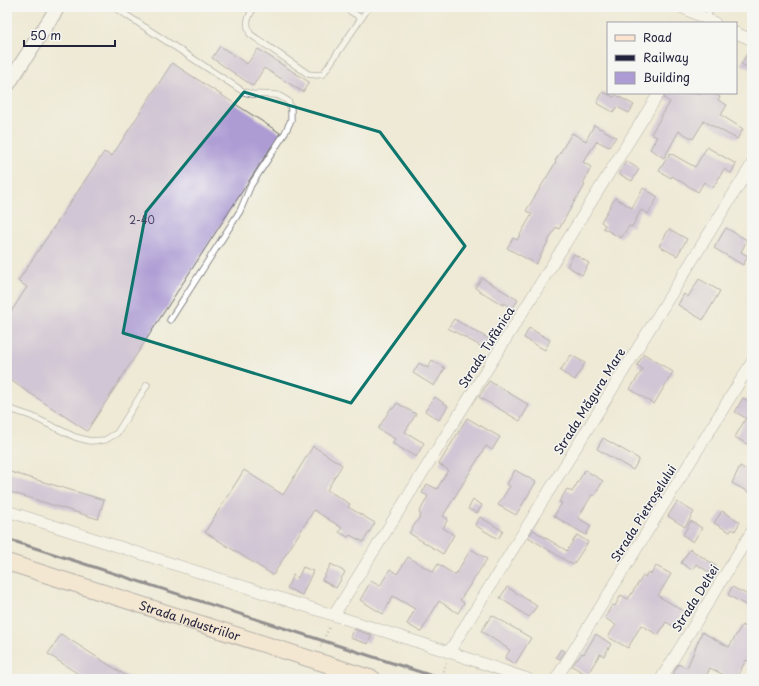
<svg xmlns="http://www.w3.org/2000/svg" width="759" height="686" font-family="'Playpen Sans',sans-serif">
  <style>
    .building { fill: #ad9cd4 }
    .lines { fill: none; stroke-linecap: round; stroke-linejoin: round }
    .service-casing { stroke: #696871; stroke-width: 7 }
    .minor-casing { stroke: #696871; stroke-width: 12 }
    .tertiary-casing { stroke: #696871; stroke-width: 16 }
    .secondary-casing { stroke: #696871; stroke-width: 18 }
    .path { stroke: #696871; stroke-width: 2; stroke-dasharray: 1 3; stroke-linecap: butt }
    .service { stroke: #fff; stroke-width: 5.5 }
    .minor { stroke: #fff; stroke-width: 11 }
    .tertiary { stroke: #fff; stroke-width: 14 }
    .secondary { stroke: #fbe5cf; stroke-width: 16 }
    .rail { stroke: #22223b; stroke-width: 3 }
    .marked { fill: none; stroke: #0f766e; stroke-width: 3; stroke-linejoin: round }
    .labels { text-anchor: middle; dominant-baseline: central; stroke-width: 3; stroke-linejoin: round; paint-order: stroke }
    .number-label { font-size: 10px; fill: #454061 }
    .street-label { font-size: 12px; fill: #22223b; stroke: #f6f6f2 }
  </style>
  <rect width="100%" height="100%" fill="#f6f6f2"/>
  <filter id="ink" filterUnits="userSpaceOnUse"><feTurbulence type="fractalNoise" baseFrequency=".025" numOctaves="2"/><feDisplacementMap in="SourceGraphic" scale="8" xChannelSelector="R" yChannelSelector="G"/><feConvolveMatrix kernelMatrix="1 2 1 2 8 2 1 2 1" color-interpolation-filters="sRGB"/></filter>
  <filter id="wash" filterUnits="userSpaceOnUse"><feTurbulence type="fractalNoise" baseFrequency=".012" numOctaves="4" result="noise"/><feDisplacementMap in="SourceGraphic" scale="16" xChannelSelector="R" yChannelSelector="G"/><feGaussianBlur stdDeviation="0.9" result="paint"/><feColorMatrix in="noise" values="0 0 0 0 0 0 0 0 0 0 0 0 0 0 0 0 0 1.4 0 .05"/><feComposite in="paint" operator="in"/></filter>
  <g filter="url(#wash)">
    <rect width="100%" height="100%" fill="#eeead5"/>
    <g id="blocks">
      <path class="building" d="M220,46l27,18 11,-15 51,33 -6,10 -39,-24 -11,18 -41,-28z
        M751,47h1v23l-11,-6z
        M172,63l108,70 -193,298 -80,-53v-60l20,-31 -9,-6 86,-129 8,4z
        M603,92l11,5 2,-2 18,10 -5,8 -12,-6 -4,5 -16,-9z
        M666,93h47l7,4 -2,3 9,5 -6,10 22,14 -6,10 -33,-18 -11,18 -14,-8 -15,27 -14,-9 7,-12 -6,-3 19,-32 -6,-4z
        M594,125l22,12 -7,10 -12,-6 -14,21 8,5 -8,17 2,1 -7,12h-1l-18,32 -3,-2 -20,37 -29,-16 6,-10 4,2 15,-26 -6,-3 30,-49 -1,-1 17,-28 14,8z
        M707,147l29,17 -5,9 -7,-4 -11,19 -9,-6 -6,10 -26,-16 -1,2 -12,-7 11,-18 25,14z
        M626,161l13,8 -7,12 -13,-7z
        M643,188l15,9 -10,17 -7,-4 -9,17 -3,-1 -8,12 -18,-10 2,-3 -4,-3 14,-24 17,10z
        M726,228l21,12 -6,12 7,4 -5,9 -29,-17z
        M669,229l18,10 -10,17 -18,-10z
        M574,254l15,9 -7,12 -15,-9z
        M482,278l36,22 -6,9 -8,-6 -1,2 -28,-17z
        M699,279l21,12 -17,29 -25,-15 6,-11 4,3z
        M454,319l35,20 -5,9 -36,-20z
        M529,328l21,12 -5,10 -21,-12z
        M644,354l29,18 -19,32 -24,-15 13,-20 -6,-4z
        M571,355l14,8 -10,17 -15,-9z
        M432,360l13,8 -11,18 -21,-13 6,-10 9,5z
        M489,381l40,24 -9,16 -41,-24z
        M435,397l13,9 -9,14 -14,-9z
        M743,398l9,5v44l-17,-10 11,-19 -11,-6z
        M397,403l19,11 -11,18 19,11 -8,14 -24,-14 3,-4 -17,-10 13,-21 2,1z
        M467,418l33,19 -8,13 -6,-4 -43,70 5,3 -5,9 11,7 -11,19 -34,-21 12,-18 -2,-2 9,-17 -6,-3 5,-9 10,5 11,-19 -9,-6z
        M603,438l36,21 -6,11 -36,-21z
        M313,446l29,19 -15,25 23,14 -2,3 27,16 -12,19 -13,-7 -2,2 -9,-5 3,-4 -28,-18 -41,65 -68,-43 39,-62 39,25z
        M740,466l12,7v21l-20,-11z
        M515,470l21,12 -20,33 -18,-10 12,-19 -3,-2z
        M585,470l18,11 -9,15 -2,-1 -14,23 13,8 -5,9 -32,-19 8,-13 -3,-1 8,-13 5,3z
        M7,471l97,29 -6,19 -91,-28z
        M473,500l9,5 -5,8 -9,-4z
        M677,502l17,10 -9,15 -17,-11z
        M722,511l18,11 -5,9 -3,-2 -2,3 -16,-9z
        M480,517l23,14 -5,8 -23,-14z
        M691,521l11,7 -9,14 -10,-7z
        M533,530l34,21 10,-16 11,7 -15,23 -45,-28z
        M471,549l16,10 -27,41 4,3 -6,10 -19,-12 -18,31 -14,-8 8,-15 -22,-13 -10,18 -23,-14 11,-19 9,5 10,-17 7,5 11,-17 25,15 5,-8 17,11z
        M690,549l26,17 -4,8 -16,-10 -4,6 -11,-7z
        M331,564l14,8 -9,16 -14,-8z
        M656,566l15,8 -13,22 26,15 -9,16 -9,-5 -8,13 -17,-10 -13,23 -20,-11 8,-12 -11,-7 7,-13 3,1 6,-11 7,4 15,-23 2,1 3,-5 3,2z
        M303,567l10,4 -11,24 -15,-7 6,-13 5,3z
        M507,587l30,19 -8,11 -29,-19z
        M732,587l20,10v4l-3,6 -21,-12z
        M492,615l39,23 -16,26 -10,-6 5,-8 -29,-19z
        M742,625l10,6v32l-6,-3 -10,19 -5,-3 -1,2 -20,-10 -5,11h-34l7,-15 9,4 15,-36 27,15z
        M353,629l19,6 -4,9 -18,-6z
        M61,634l70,45h-45l-38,-25z
        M596,634l15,10 -7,12 -4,-2 -13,21 -15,-9 5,-7h1l4,-6 2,1z
        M561,649l4,2 -5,8 -4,-2z"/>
    </g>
  </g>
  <g filter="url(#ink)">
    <use href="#blocks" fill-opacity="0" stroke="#696871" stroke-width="1"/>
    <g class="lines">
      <defs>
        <path id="service" d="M114,7l130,85 8,2 25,1 6,3 5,3 3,7v12l-6,13 -34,52 -11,26 -70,109
          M254,7c-6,11 -9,14 -4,27l58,40 9,1 6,-1 46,-67
          M344,7l17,11
          M749,7l3,1
          M706,18l6,-11
          M7,408l24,8 44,21 15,4 15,-1 12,-7 30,-48"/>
        <path id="minor" d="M681,7l34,16
          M736,33l16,7
          M7,511l442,141 79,27
          M334,615l325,-522
          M449,652l303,-488
          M556,679l196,-317
          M661,679l91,-148"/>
        <path id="tertiary" d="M7,86l51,-79"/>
        <g id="secondary">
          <path id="s1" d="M7,562l366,117"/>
        </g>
      </defs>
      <use href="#service" class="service-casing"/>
      <use href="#minor" class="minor-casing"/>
      <use href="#tertiary" class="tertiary-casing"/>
      <use href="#secondary" class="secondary-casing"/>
      <path class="path" d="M320,647l10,-21
        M442,679l4,-16"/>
      <use href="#service" class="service"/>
      <use href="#minor" class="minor"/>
      <use href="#tertiary" class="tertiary"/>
      <use href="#secondary" class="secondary"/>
      <path class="rail" d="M7,539l435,140"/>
    </g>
  </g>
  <path d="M0 0H759V686H0ZM244,92l136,40 85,114 -114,157 -228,-70 23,-121z" fill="#eeead5" fill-opacity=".55" fill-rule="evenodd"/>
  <path class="marked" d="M244,92l136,40 85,114 -114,157 -228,-70 23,-121z"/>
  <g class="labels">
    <g class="number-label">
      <text x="142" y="219">2-40</text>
    </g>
    <g class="street-label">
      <text transform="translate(486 347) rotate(-58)">Strada Tufănica</text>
      <text transform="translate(589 401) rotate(-58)">Strada Măgura Mare</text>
      <text transform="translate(643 513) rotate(-58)">Strada Pietroșelului</text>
      <text transform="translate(695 598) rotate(-58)">Strada Deltei</text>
      <text stroke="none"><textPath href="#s1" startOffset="192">Strada Industriilor</textPath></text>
    </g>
  </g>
  <rect width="759" height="686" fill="none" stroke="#f6f6f2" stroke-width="24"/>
  <rect x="607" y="22" width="130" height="72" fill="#f6f6f2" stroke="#a1a1a9"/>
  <rect x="615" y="35" width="20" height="6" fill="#fbe5cf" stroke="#a1a1a9"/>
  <text x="643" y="42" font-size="12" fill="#22223b">Road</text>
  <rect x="615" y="55" width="20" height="6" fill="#22223b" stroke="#a1a1a9"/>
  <text x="643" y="62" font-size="12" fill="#22223b">Railway</text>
  <rect x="615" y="72" width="20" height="12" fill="#ad9cd4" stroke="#a1a1a9"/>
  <text x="643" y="82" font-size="12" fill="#22223b">Building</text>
  <path d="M24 40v6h91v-6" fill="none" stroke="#22223b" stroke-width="2"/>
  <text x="30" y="40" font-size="12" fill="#22223b" stroke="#f6f6f2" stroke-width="3" paint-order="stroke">50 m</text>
</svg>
